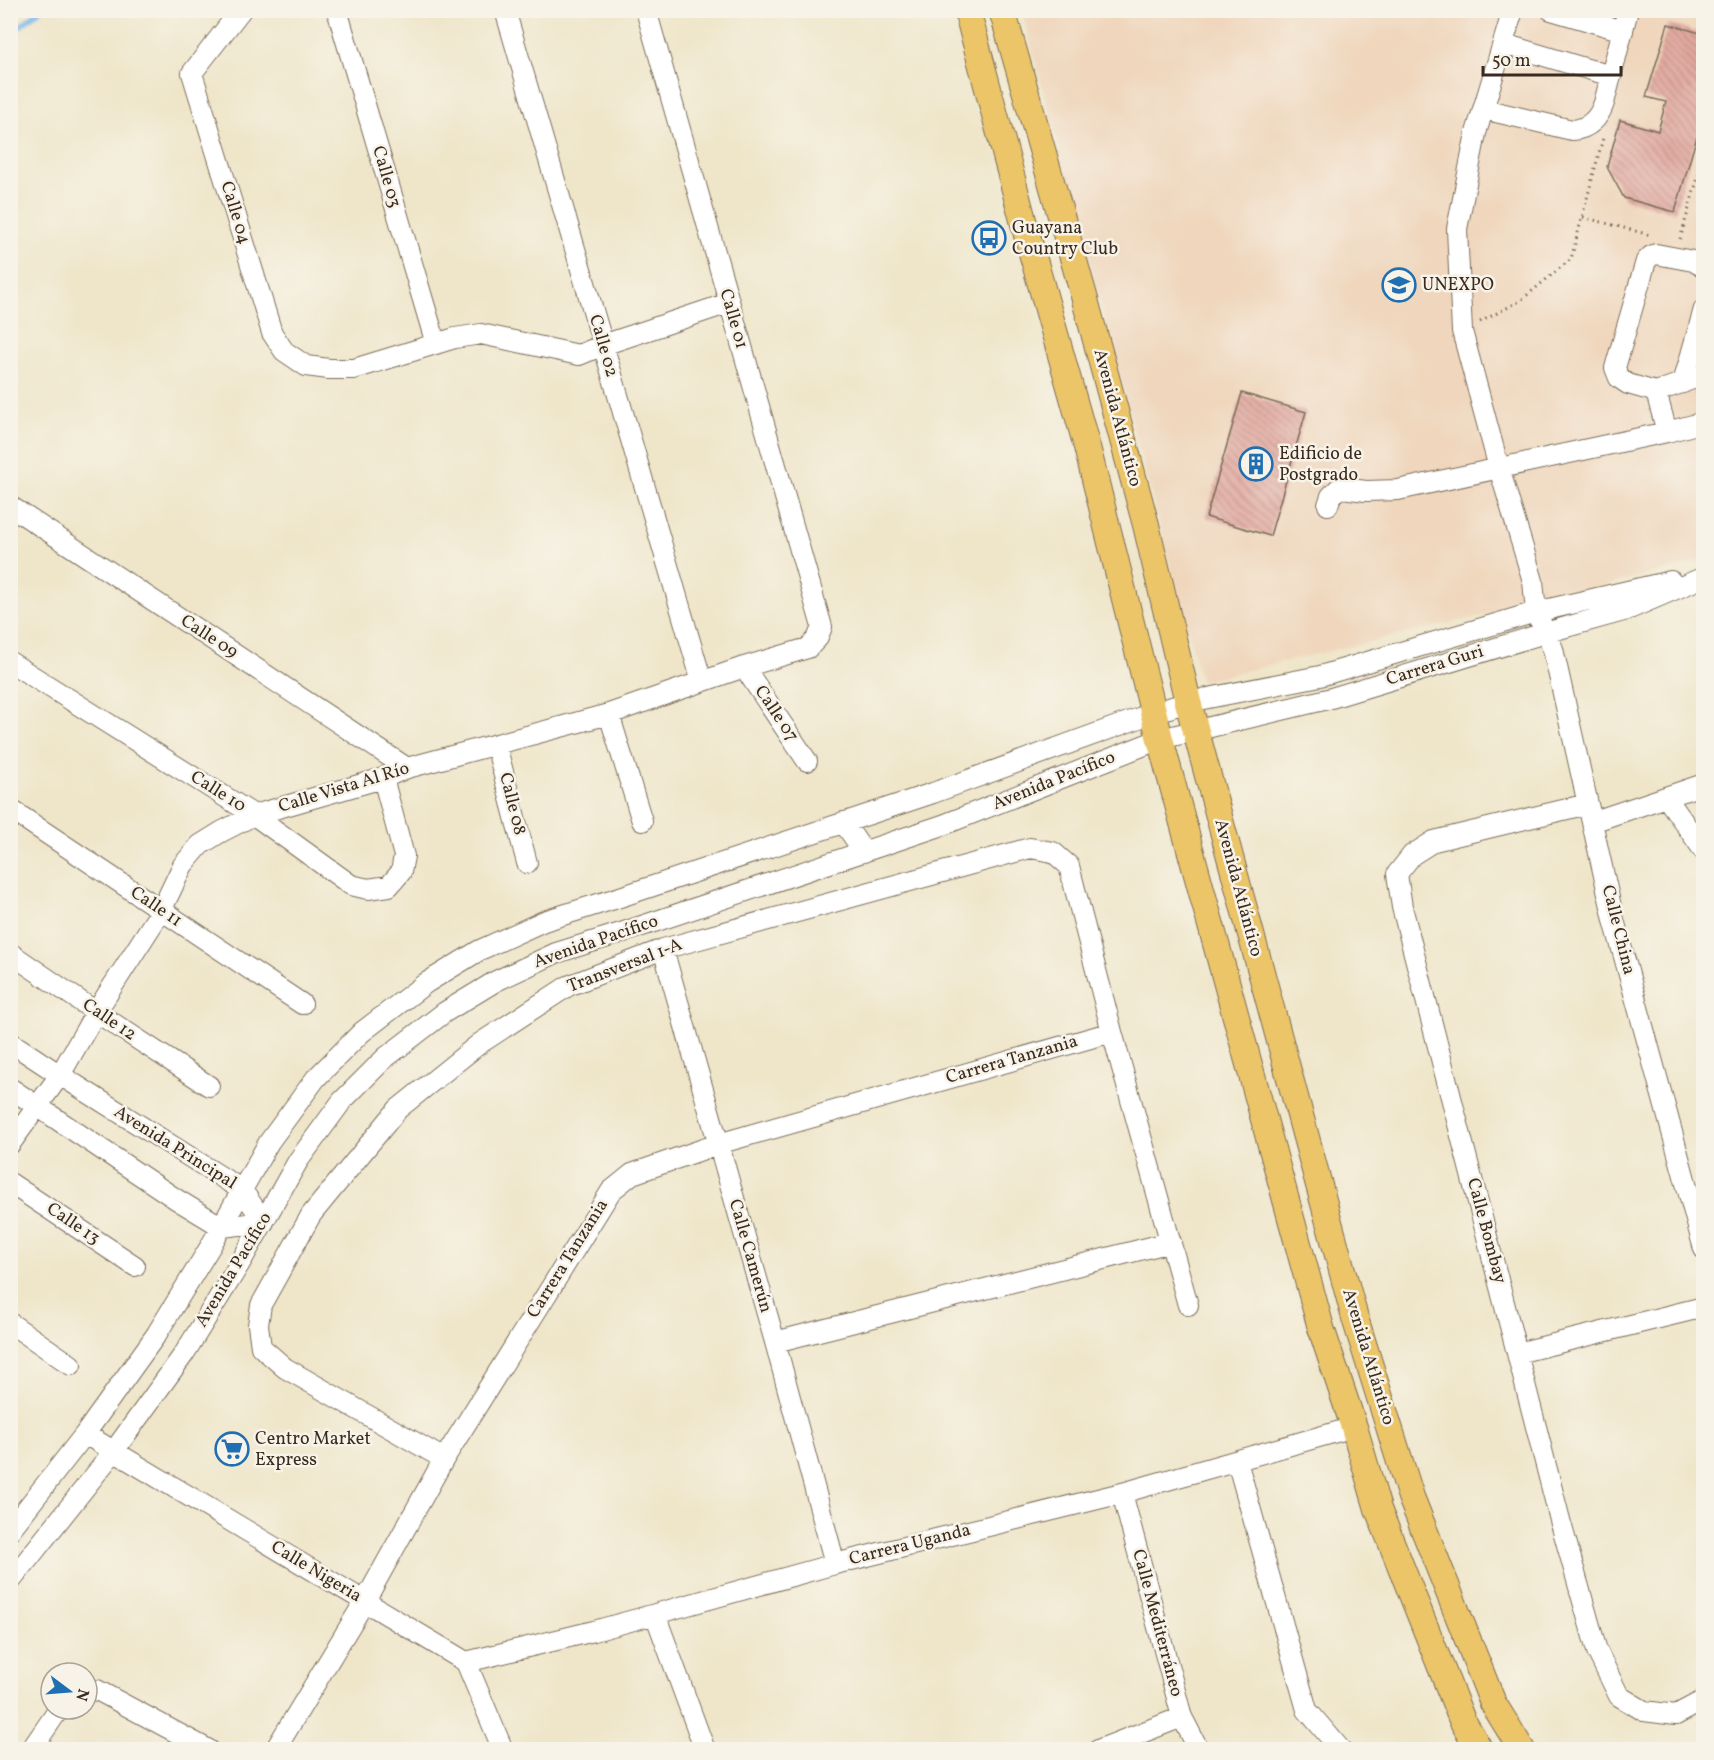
<svg xmlns="http://www.w3.org/2000/svg" width="1714" height="1760" font-family="Vollkorn,serif">
  <style>
    .built { fill: #efd6bc }
    .lines { fill: none; stroke-linecap: round; stroke-linejoin: round }
    .stream { stroke: #79b7ec; stroke-width: 5 }
    .building { fill: url(#building-back-hatch) }
    .minor-casing { stroke: #7a6c5a; stroke-width: 22 }
    .major-casing { stroke: #7a6c5a; stroke-width: 28 }
    .path { stroke: #7a6c5a; stroke-width: 3; stroke-dasharray: 1.5 4.5; stroke-linecap: butt }
    .minor { stroke: #fff; stroke-width: 20 }
    .major { stroke: #ecc569; stroke-width: 26 }
    .labels { text-anchor: middle; dominant-baseline: central; stroke-width: 5; stroke-linejoin: round; paint-order: stroke }
    .street-label { font-size: 18px; fill: #3b2a1e; stroke: #f7f3e8 }
    .poi-label { font-size: 18px; fill: #3b2a1e; stroke: #f7f3e8; text-anchor: start }
  </style>
  <defs>
    <pattern id="building-back-hatch" width="6" height="6" patternUnits="userSpaceOnUse" patternTransform="scale(1.5)"><rect width="6" height="6" fill="#e2a89f"/><path d="M-1 5l2 2M0 0l6 6M5-1l2 2" fill="none" stroke="#b88981"/></pattern>
  </defs>
  <rect width="100%" height="100%" fill="#f7f3e8"/>
  <filter id="ink" filterUnits="userSpaceOnUse"><feTurbulence type="fractalNoise" baseFrequency=".0167" numOctaves="2"/><feDisplacementMap in="SourceGraphic" scale="12" xChannelSelector="R" yChannelSelector="G"/><feConvolveMatrix kernelMatrix="1 2 1 2 8 2 1 2 1" color-interpolation-filters="sRGB"/></filter>
  <filter id="wash" filterUnits="userSpaceOnUse"><feTurbulence type="fractalNoise" baseFrequency=".008" numOctaves="4" result="noise"/><feDisplacementMap in="SourceGraphic" scale="24" xChannelSelector="R" yChannelSelector="G"/><feGaussianBlur stdDeviation="1.35" result="paint"/><feColorMatrix in="noise" values="0 0 0 0 0 0 0 0 0 0 0 0 0 0 0 0 0 1.4 0 .05"/><feComposite in="paint" operator="in"/></filter>
  <g filter="url(#wash)">
    <rect width="100%" height="100%" fill="#efe6ca"/>
    <path class="built" d="M1022,11h681v549l-145,38 -357,83z"/>
    <g class="lines">
      <path class="stream" d="M10,31l7,-2 23,-19"/>
    </g>
    <g id="blocks">
      <path class="building" d="M1668,24l36,10v78l-29,100 -51,-14 -17,-31 13,-47 38,11 8,-29 -20,-5z
        M1242,393l64,19 -36,124 -64,-19z"/>
    </g>
  </g>
  <g filter="url(#ink)">
    <use href="#blocks" fill-opacity="0" stroke="#7a6c5a" stroke-width="1.5"/>
    <g class="lines">
      <defs>
        <path id="minor" d="M241,10l-49,63 80,260 12,18 22,15 23,3h25l101,-31 26,-4 98,21 24,-10 126,-42
          M337,10l99,334
          M505,10l197,672
          M1513,10l-37,123 -19,96 5,102 37,137 34,113 3,31 17,37 61,271 90,329
          M1551,10l72,21
          M1504,44l107,32
          M1483,109l89,21c17,-1 27,-12 32,-27l24,-93
          M1683,383l21,-74
          M1656,392l-28,-8 -9,-6 -4,-10 31,-107 5,-5 5,-2 37,7 11,6
          M1667,432l-11,-40 48,-17
          M1328,505l3,-9 7,-7 4,-1 24,3 32,-1 269,-58 37,-10
          M10,506l397,262
          M10,662l244,153 97,70 17,4 21,-3 12,-14 3,-16 -21,-78
          M744,667l63,94
          M609,714l33,107
          M496,745l31,118
          M1666,797l38,54
          M1588,804l-154,37 -22,14 -15,19 5,33 158,613 37,131 22,45 25,15 32,4 28,-15
          M10,809l292,195
          M843,822l21,30
          M1592,822l112,-38
          M663,949l112,393 60,222
          M10,953l86,59 113,74
          M10,1042l50,33 182,115 22,32 -42,5 -46,-28 -166,-111
          M10,1144l50,-69 36,-63 65,-101 22,-46 17,-20 21,-13 33,-17 129,-37 24,-10 202,-54 135,-47 64,-19 9,-9 5,-12 -176,-617
          M10,1183l125,83
          M10,1323l61,42
          M775,1342l396,-100
          M1517,1353l187,-46
          M85,1434l381,228 37,88
          M444,1459l-159,-91 -24,-21 -3,-22 3,-20 50,-90 87,-106 81,-65 89,-58 95,-37 367,-101 23,4 16,14 43,166 76,273
          M1237,1461l70,249 34,40
          M1122,1493l60,224 17,33
          M10,1530l75,-96 71,-99 54,-88 59,-105 47,-64 46,-46 64,-49 54,-33 64,-29 70,-22 319,-106 220,-80 35,-11 132,-26 216,-64 135,-31
          M10,1582l104,-131 70,-97 55,-89 59,-104 44,-60 43,-43 60,-46 51,-31 60,-28 68,-21 319,-107 217,-86 168,-40 217,-66 82,-23 77,-33
          M655,1614l50,136
          M466,1662l128,-31 241,-67 287,-71 232,-66
          M87,1691l10,-1 112,60
          M31,1750l28,-41
          M275,1750l90,-149 79,-142 167,-268 21,-17 86,-30 394,-112
          M1098,1750l84,-33"/>
        <path id="major" d="M967,10l60,225 60,212 73,292 161,589 33,99 24,82 84,211 18,30
          M1002,10l82,286 62,229 42,177 167,616 56,179 82,206 29,47"/>
      </defs>
      <use href="#minor" class="minor-casing"/>
      <use href="#major" class="major-casing"/>
      <path class="path" d="M1583,217l67,18
        M1680,239l24,-82
        M1480,322l40,-21 51,-42 32,-121"/>
      <use href="#minor" class="minor"/>
      <use href="#major" class="major"/>
    </g>
  </g>
  <defs>
    <symbol id="bus-ring" viewBox="-11 -11 22 22"><circle r="9.5" fill="#f7f3e8" stroke="#1f6fb2" stroke-width="1.5"/><path d="M-5-6H5V4H4V6H2V4H-2V6H-4V4H-5ZM-3.5-4V0h7V-4ZM-3.5 1.2v1.5H-2V1.2ZM2 1.2v1.5H3.5V1.2Z" fill="#1f6fb2"/></symbol>
    <symbol id="university-ring" viewBox="-11 -11 22 22"><circle r="9.5" fill="#f7f3e8" stroke="#1f6fb2" stroke-width="1.5"/><path d="M0-5L7-2L0 1L-7-2ZM-4 1L0 2.5L4 1V4Q0 6-4 4Z" fill="#1f6fb2"/></symbol>
    <symbol id="building-ring" viewBox="-11 -11 22 22"><circle r="9.5" fill="#f7f3e8" stroke="#1f6fb2" stroke-width="1.5"/><path d="M-4-6H4V6H1V3H-1V6H-4ZM-2.5-4.3h1.7v1.8h-1.7ZM.8-4.3h1.7v1.8H.8ZM-2.5-1h1.7V.8h-1.7ZM.8-1h1.7V.8H.8Z" fill="#1f6fb2"/></symbol>
    <symbol id="supermarket-ring" viewBox="-11 -11 22 22"><circle r="9.5" fill="#f7f3e8" stroke="#1f6fb2" stroke-width="1.5"/><path d="M-6-5.5h2.5l.6 2H6L4.5 2H-2.5L-4.4-4H-6ZM-1.5 3.2a1.3 1.3 0 1 0 .1 0ZM3 3.2a1.3 1.3 0 1 0 .1 0Z" fill="#1f6fb2"/></symbol>
  </defs>
  <g fill-rule="evenodd">
    <use href="#bus-ring" x="970" y="219" width="38" height="38"/>
    <use href="#university-ring" x="1380" y="266" width="38" height="38"/>
    <use href="#building-ring" x="1237" y="445" width="38" height="38"/>
    <use href="#supermarket-ring" x="213" y="1430" width="38" height="38"/>
  </g>
  <g class="labels">
    <g class="street-label">
      <text transform="translate(386 177) rotate(74)">Calle 03</text>
      <text transform="translate(235 213) rotate(73)">Calle 04</text>
      <text transform="translate(733 319) rotate(74)">Calle 01</text>
      <text transform="translate(603 346) rotate(74)">Calle 02</text>
      <text transform="translate(1117 418) rotate(75)">Avenida Atlántico</text>
      <text transform="translate(209 637) rotate(33)">Calle 09</text>
      <text transform="translate(1435 666) rotate(-17)">Carrera Guri</text>
      <text transform="translate(776 714) rotate(56)">Calle 07</text>
      <text transform="translate(1054 781) rotate(-22)">Avenida Pacífico</text>
      <text transform="translate(344 788) rotate(-17)">Calle Vista Al Río</text>
      <text transform="translate(218 792) rotate(32)">Calle 10</text>
      <text transform="translate(512 804) rotate(76)">Calle 08</text>
      <text transform="translate(1238 888) rotate(75)">Avenida Atlántico</text>
      <text transform="translate(156 907) rotate(34)">Calle 11</text>
      <text transform="translate(1618 930) rotate(76)">Calle China</text>
      <text transform="translate(596 942) rotate(-19)">Avenida Pacífico</text>
      <text transform="translate(625 966) rotate(-21)">Transversal 1-A</text>
      <text transform="translate(109 1020) rotate(34)">Calle 12</text>
      <text transform="translate(1012 1060) rotate(-16)">Carrera Tanzania</text>
      <text transform="translate(175 1148) rotate(32)">Avenida Principal</text>
      <text transform="translate(73 1224) rotate(34)">Calle 13</text>
      <text transform="translate(1486 1231) rotate(75)">Calle Bombay</text>
      <text transform="translate(750 1256) rotate(74)">Calle Camerún</text>
      <text transform="translate(568 1259) rotate(-58)">Carrera Tanzania</text>
      <text transform="translate(234 1270) rotate(-59)">Avenida Pacífico</text>
      <text transform="translate(1368 1357) rotate(73)">Avenida Atlántico</text>
      <text transform="translate(910 1545) rotate(-14)">Carrera Uganda</text>
      <text transform="translate(316 1572) rotate(31)">Calle Nigeria</text>
      <text transform="translate(1157 1623) rotate(75)">Calle Mediterráneo</text>
    </g>
    <g class="poi-label">
      <text x="1012" y="228">Guayana<tspan x="1012" dy="21">Country Club</tspan></text>
      <text x="1422" y="285">UNEXPO</text>
      <text x="1279" y="454">Edificio de<tspan x="1279" dy="21">Postgrado</tspan></text>
      <text x="255" y="1439">Centro Market<tspan x="255" dy="21">Express</tspan></text>
    </g>
  </g>
  <rect width="1714" height="1760" fill="none" stroke="#f7f3e8" stroke-width="36"/>
  <g transform="translate(69 1691) rotate(106)"><circle r="28" fill="#f7f3e8" stroke="#aca397" stroke-width="1.5"/>
  <path d="M0-4.5L10 22L0 15L-10 22Z" fill="#1f6fb2"/>
  <text y="-9" font-size="16" font-weight="bold" text-anchor="middle" fill="#3b2a1e">N</text>
  </g>
  <path d="M1483 66v9h138v-9" fill="none" stroke="#3b2a1e" stroke-width="3"/>
  <text x="1492" y="66" font-size="18" fill="#3b2a1e" stroke="#f7f3e8" stroke-width="4.5" paint-order="stroke">50 m</text>
</svg>
